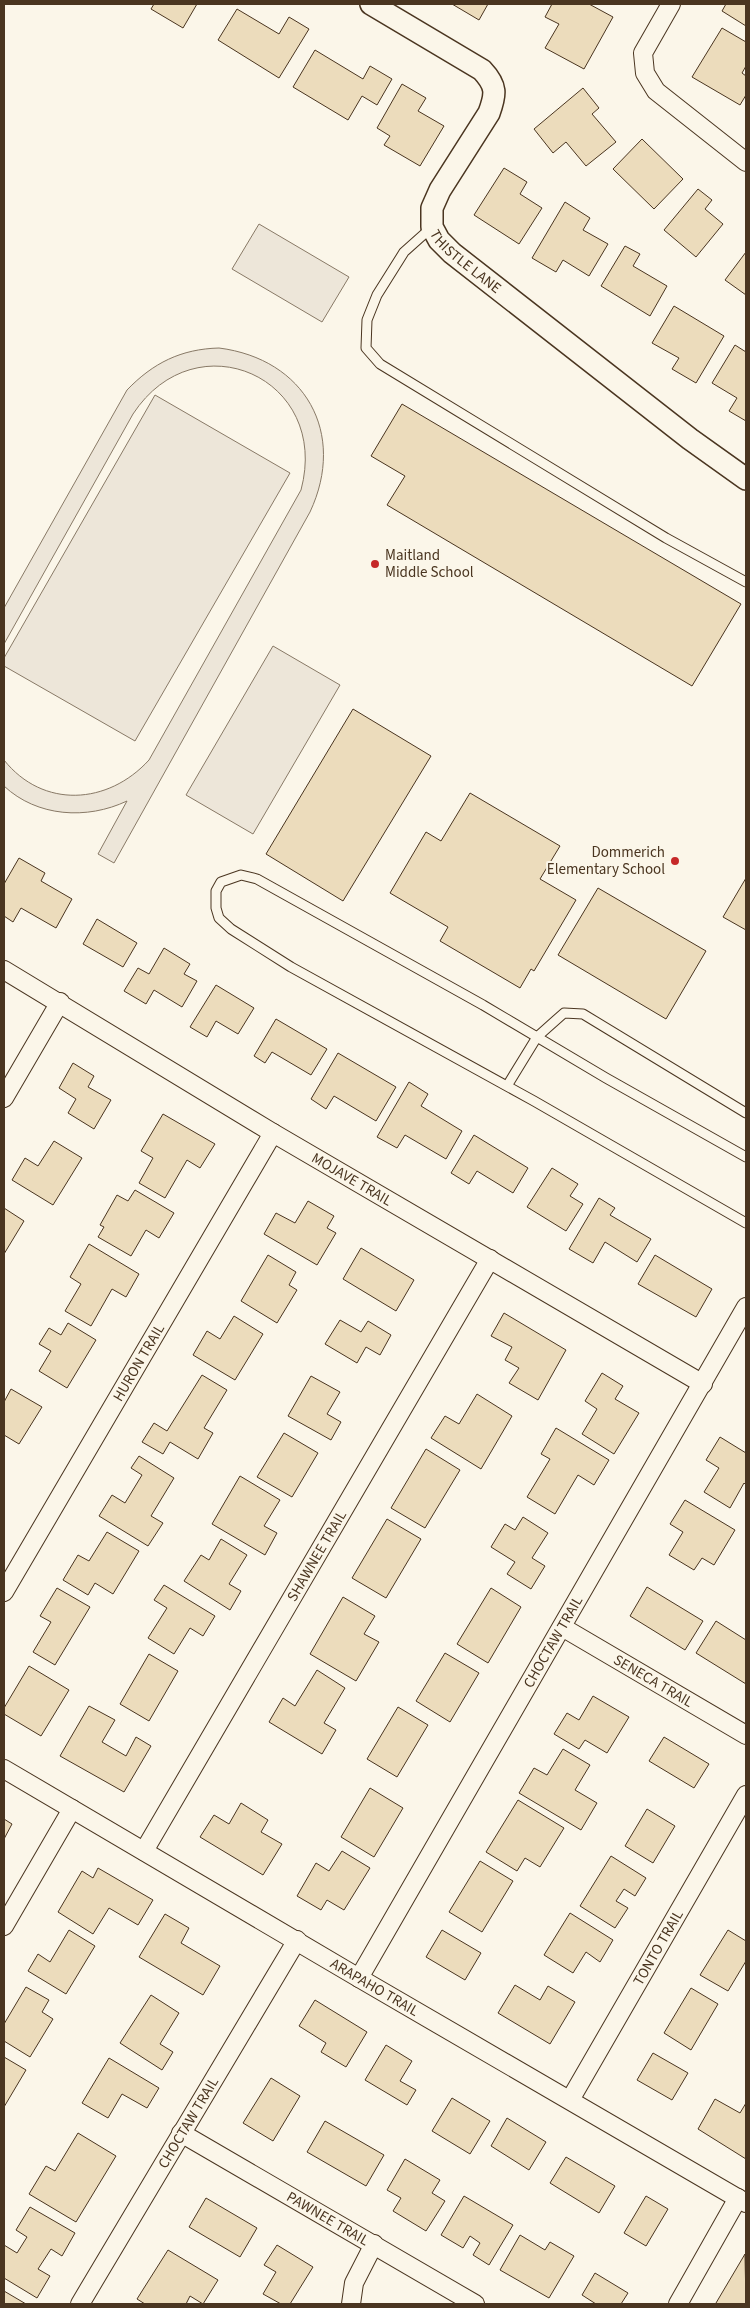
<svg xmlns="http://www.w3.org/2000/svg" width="750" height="2308" font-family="'Source Sans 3',sans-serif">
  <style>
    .green { fill: #ede6d9; stroke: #887966 }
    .building { fill: #ecdcbc; stroke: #4a3520 }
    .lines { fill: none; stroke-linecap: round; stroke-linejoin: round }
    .service-casing { stroke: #4a3520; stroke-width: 11 }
    .minor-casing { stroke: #4a3520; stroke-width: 20 }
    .tertiary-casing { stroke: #4a3520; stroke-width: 24 }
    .service { stroke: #fbf6e9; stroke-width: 9 }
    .minor { stroke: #fbf6e9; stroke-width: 18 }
    .tertiary { stroke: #fbf6e9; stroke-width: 21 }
    .poi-dot { fill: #c62828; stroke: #fbf6e9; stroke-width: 2 }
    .labels { text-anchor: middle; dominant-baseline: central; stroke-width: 4; stroke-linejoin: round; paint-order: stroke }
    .street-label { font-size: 15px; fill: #4a3520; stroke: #fbf6e9 }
    .poi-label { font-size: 15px; fill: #4a3520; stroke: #fbf6e9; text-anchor: start }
  </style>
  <rect width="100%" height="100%" fill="#fbf6e9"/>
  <path class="green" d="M259,224l90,53 -27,45 -90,-53z
    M219,348c86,11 128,85 91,164l-196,351 -16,-9 29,-53c-40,19 -90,16 -123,-15v-26c39,49 104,45 145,0l152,-270c30,-112 -105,-172 -168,-76l-129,230v-36l123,-218c26,-27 54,-41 92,-42z
    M155,395l135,78 -155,268 -131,-75v-8z
    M273,646l67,39 -87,149 -67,-39z"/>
  <path class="building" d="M154,4h43l-14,24 -32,-19z
    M452,4h36l-9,16z
    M552,4h37l24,13 -29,52 -39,-21 14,-24 -14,-7z
    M726,4h20v22l-24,-15z
    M237,9l42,25 10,-17 20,12 -30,49 -61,-38z
    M722,28l24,14v24l-4,7 4,3v19l-6,10 -48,-28z
    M315,50l48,29 7,-13 22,13 -15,26 -15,-9 -14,24 -55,-33z
    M402,84l24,14 -8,13 26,15 -24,40 -36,-21 6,-9 -13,-8z
    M583,88l16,20 -7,6 24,28 -30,24 -20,-24 -13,11 -19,-24z
    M642,139l41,40 -29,30 -41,-40z
    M504,168l23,14 -7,12 22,14 -23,36 -45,-29z
    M698,189l14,11 -7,9 18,15 -27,33 -32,-27z
    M565,202l25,16 -7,12 25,14 -19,32 -26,-16 -7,12 -24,-14z
    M625,246l15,8 -7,12 34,20 -17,30 -49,-30z
    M746,252v43l-21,-15z
    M674,306l50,30 -28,47 -24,-14 7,-11 -27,-15z
    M735,345l11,7v69l-17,-10 8,-13 -25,-15z
    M402,404l339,200 -49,82 -305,-181 18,-29 -34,-20z
    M353,709l78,47 -88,145 -77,-47z
    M470,793l90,53 -20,33 36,21 -42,71 -3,-2 -11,19 -80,-47 8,-14 -58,-34 36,-61 15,9z
    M19,858l26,15 -4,8 31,18 -16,29 -35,-20 -8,14 -9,-6v-32z
    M746,878v52l-23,-13z
    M598,888l108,63 -40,68 -108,-64z
    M97,919l40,24 -14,24 -40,-23z
    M164,948l26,16 -6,10 13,7 -15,26 -28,-17 -8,14 -22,-13 14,-23 11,6z
    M216,985l38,23 -16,26 -22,-13 -9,16 -17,-10z
    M276,1019l51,30 -16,26 -39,-23 -7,11 -11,-7z
    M338,1053l58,34 -20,34 -42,-25 -8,13 -15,-10z
    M73,1063l21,13 -6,11 23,13 -17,29 -26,-16 8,-14 -17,-11z
    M409,1082l19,12 -7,12 41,25 -16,28 -41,-24 -8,13 -20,-11z
    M163,1114l52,30 -15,24 -13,-8 -22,38 -26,-15 14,-25 -12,-7z
    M474,1135l54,33 -15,25 -36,-22 -8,13 -18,-11z
    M54,1141l28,17 -29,47 -41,-25 13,-22 13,8z
    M552,1168l26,16 -8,12 13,8 -17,27 -39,-24z
    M135,1190l39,23 -15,25 -13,-8 -15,26 -33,-19 6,-10 -4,-2 17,-30 11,6z
    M599,1198l16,10 -5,7 41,24 -14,23 -32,-20 -12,21 -24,-14z
    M308,1201l26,15 -7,12 9,5 -19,32 -53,-31 12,-21 19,10z
    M4,1208l20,13 -20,33z
    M89,1244l50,30 -13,23 -14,-8 -21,37 -26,-15 16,-27 -11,-7z
    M361,1248l53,32 -18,31 -53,-32z
    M268,1255l28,17 -7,13 8,5 -20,33 -36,-22z
    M655,1255l57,34 -16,28 -58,-33z
    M504,1313l62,37 -28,50 -29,-17 10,-15 -14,-8 7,-13 -21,-11z
    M234,1316l29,18 -28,46 -42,-25 14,-24 13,8z
    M340,1320l21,12 7,-11 23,14 -11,20 -14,-8 -9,16 -32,-19z
    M68,1323l28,17 -29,48 -28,-17 12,-20 -12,-7 10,-16 12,7z
    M602,1373l21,13 -8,13 24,14 -25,41 -32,-20 15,-25 -12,-8z
    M202,1375l25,15 -23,38 9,5 -15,26 -28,-17 -7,12 -21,-12 12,-19 13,8z
    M311,1376l29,16 -13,22 14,8 -10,18 -43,-24z
    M11,1389l31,18 -23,37 -15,-9v-33z
    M477,1394l35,22 -31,53 -50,-31 14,-22 14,8z
    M556,1428l53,32 -15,25 -16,-10 -23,39 -28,-17 23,-38 -9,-5z
    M284,1433l34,20 -26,44 -35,-20z
    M720,1437l26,16v32l-2,-2 -14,25 -26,-16 15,-24 -13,-8z
    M426,1449l34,21 -35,58 -34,-20z
    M139,1456l35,22 -23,38 12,7 -15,23 -49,-30 13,-21 13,8 17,-28 -11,-7z
    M240,1476l40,24 -16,26 13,7 -12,22 -53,-31z
    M685,1500l50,30 -21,35 -12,-7 -8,12 -25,-15 14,-23 -13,-8z
    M523,1517l25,16 -16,25 13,8 -14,23 -24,-15 8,-12 -24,-15 14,-23 10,6z
    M387,1519l34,20 -35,59 -34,-20z
    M107,1532l32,19 -26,43 -18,-11 -7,12 -25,-15 15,-25 11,6z
    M221,1539l26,16 -18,29 12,7 -11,19 -46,-29 17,-26 8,5z
    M164,1585l51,31 -12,20 -13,-8 -16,26 -26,-16 19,-30 -13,-8z
    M647,1587l56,34 -18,29 -55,-34z
    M57,1588l33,19 -35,58 -22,-13 18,-30 -11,-6z
    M491,1588l30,19 -33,56 -31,-19z
    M343,1597l32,19 -11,18 15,8 -23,39 -46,-27z
    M716,1621l30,19v44l-50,-31z
    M445,1653l34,20 -29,49 -34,-21z
    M149,1654l29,17 -29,50 -29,-17z
    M29,1666l40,24 -28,46 -37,-22v-6z
    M317,1670l28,18 -21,35 12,7 -14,24 -53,-32 14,-24 12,8z
    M593,1696l36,21 -22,36 -22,-13 -6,9 -25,-15 13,-21 12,7z
    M89,1706l26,14 -13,22 24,14 10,-19 15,9 -27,46 -64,-36z
    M398,1707l30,18 -31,52 -30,-18z
    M664,1737l45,27 -15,24 -45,-27z
    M563,1749l27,16 -15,25 22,13 -16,27 -62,-37 15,-25 13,7z
    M370,1788l33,20 -29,49 -33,-20z
    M518,1800l46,28 -24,39 -15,-9 -8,13 -31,-19z
    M241,1803l27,17 -7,12 21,12 -19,31 -63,-38 14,-22 15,9z
    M647,1809l28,17 -22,37 -28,-17z
    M4,1819l8,5 -8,15z
    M342,1851l28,17 -26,42 -17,-10 -6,10 -24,-14 19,-33 13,8z
    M611,1856l35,22 -11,18 -11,-7 -8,12 12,7 -13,20 -35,-22z
    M480,1861l33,20 -31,51 -33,-20z
    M98,1868l55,32 -15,25 -29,-17 -16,26 -35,-22 24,-41 11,7z
    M570,1913l43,27 -13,22 -14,-10 -13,21 -29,-18z
    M165,1914l24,14 -8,15 39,23 -17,29 -64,-38z
    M69,1930l26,16 -29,48 -38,-23 10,-17 12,8z
    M442,1930l39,23 -16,27 -39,-23z
    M728,1930l18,11v20l-18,30 -28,-16z
    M515,1985l25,15 8,-14 27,16 -25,42 -52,-31z
    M26,1987l23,13 -7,12 11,7 -23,38 -26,-16v-17z
    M691,1988l27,16 -27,46 -27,-17z
    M151,1995l28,18 -19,31 13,8 -11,18 -42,-27z
    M315,2000l52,32 -21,35 -25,-15 5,-9 -27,-17z
    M386,2045l26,16 -12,20 16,9 -9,15 -42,-25z
    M653,2053l35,20 -16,27 -35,-20z
    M4,2057l22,13 -22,37z
    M109,2058l50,30 -12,20 -25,-14 -14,24 -26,-15z
    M271,2078l29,18 -27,45 -30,-18z
    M452,2098l38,23 -20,33 -38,-23z
    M715,2099l25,14 6,-10v56l-48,-30z
    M507,2118l39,24 -17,28 -38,-24z
    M325,2121l59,34 -18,31 -59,-34z
    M78,2133l38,23 -40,66 -47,-28 17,-28 9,5z
    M566,2157l49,29 -16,27 -49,-30z
    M405,2159l35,21 -8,13 13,8 -19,30 -33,-20 8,-13 -14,-8z
    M464,2196l49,29 -24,40 -16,-10 7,-12 -10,-7 -7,12 -22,-13z
    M646,2196l22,13 -22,37 -22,-13z
    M206,2198l51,30 -17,29 -51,-30z
    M30,2207l45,26 -13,23 -11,-7 -13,20 12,7 -13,22 -33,-20v-33l13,8 10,-16 -11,-7z
    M520,2235l25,15 5,-8 24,14 -25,42 -49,-28z
    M277,2245l36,22 -23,37h-9l-18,-10 13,-22 -12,-7z
    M168,2250l50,30 -15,24 -13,-8 -4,8h-41l-8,-5z
    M745,2254l1,50h-29l-1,-1z
    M595,2273l33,20 -7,11h-25l-14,-9z
    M4,2291l22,13h-22z"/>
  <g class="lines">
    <defs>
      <path id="service" d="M432,227l-28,25 -27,43 -10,25 -1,28 14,16 286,174 80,44
        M507,1086l30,-49 27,-24 19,1 163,99
        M746,1157l-140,-79 -123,-73 -226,-126 -16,-4 -20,7 -5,9v17l3,10 12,11 60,38 243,134 212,122"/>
      <g id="minor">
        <path d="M671,4l-28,49 2,20 11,18 90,71"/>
        <path id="s1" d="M4,970l269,163 430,251"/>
        <path d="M4,1098l56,-96"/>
        <path id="s2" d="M4,1592l269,-459"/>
        <path id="s3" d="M562,1627l184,108"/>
        <path id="s4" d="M4,1769l355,209 387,225"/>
        <path id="s5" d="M144,1851l346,-592"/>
        <path d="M4,1926l68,-117"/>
        <path id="s6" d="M359,1978l387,-671"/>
        <path id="s7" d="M570,2100l176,-305"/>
        <path id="s8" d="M181,2133l294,171"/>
        <path id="s9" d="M80,2304l217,-364"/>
        <path d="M351,2304l3,-21 20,-39"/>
        <path d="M678,2304l60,-106"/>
      </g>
      <g id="tertiary">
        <path id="s10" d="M371,4l111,66c15,16 14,24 7,43l-49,77 -8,18v19l7,13 13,13 238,186 56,40"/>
      </g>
    </defs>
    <use href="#service" class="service-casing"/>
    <use href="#minor" class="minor-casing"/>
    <use href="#tertiary" class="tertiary-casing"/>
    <use href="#service" class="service"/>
    <use href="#minor" class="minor"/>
    <use href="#tertiary" class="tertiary"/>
  </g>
  <g class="poi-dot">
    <circle cx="375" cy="564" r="5"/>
    <circle cx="675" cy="861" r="5"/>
  </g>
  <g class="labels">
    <g class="street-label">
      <text stroke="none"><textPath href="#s10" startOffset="355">THISTLE LANE</textPath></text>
      <text stroke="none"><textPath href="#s1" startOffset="406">MOJAVE TRAIL</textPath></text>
      <text stroke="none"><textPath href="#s2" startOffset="266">HURON TRAIL</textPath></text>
      <text stroke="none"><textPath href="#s5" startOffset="342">SHAWNEE TRAIL</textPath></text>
      <text stroke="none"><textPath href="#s6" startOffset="388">CHOCTAW TRAIL</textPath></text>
      <text stroke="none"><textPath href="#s3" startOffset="106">SENECA TRAIL</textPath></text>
      <text stroke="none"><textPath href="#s7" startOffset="176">TONTO TRAIL</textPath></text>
      <text stroke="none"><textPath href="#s4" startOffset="430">ARAPAHO TRAIL</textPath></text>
      <text stroke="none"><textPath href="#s9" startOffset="211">CHOCTAW TRAIL</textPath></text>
      <text stroke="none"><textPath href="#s8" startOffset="170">PAWNEE TRAIL</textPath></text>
    </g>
    <g class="poi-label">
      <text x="385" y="555">Maitland<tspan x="385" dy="17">Middle School</tspan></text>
      <text x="665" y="852" text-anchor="end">Dommerich<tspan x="665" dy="17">Elementary School</tspan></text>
    </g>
  </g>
  <rect width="750" height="2308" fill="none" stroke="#4a3520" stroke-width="10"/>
</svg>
